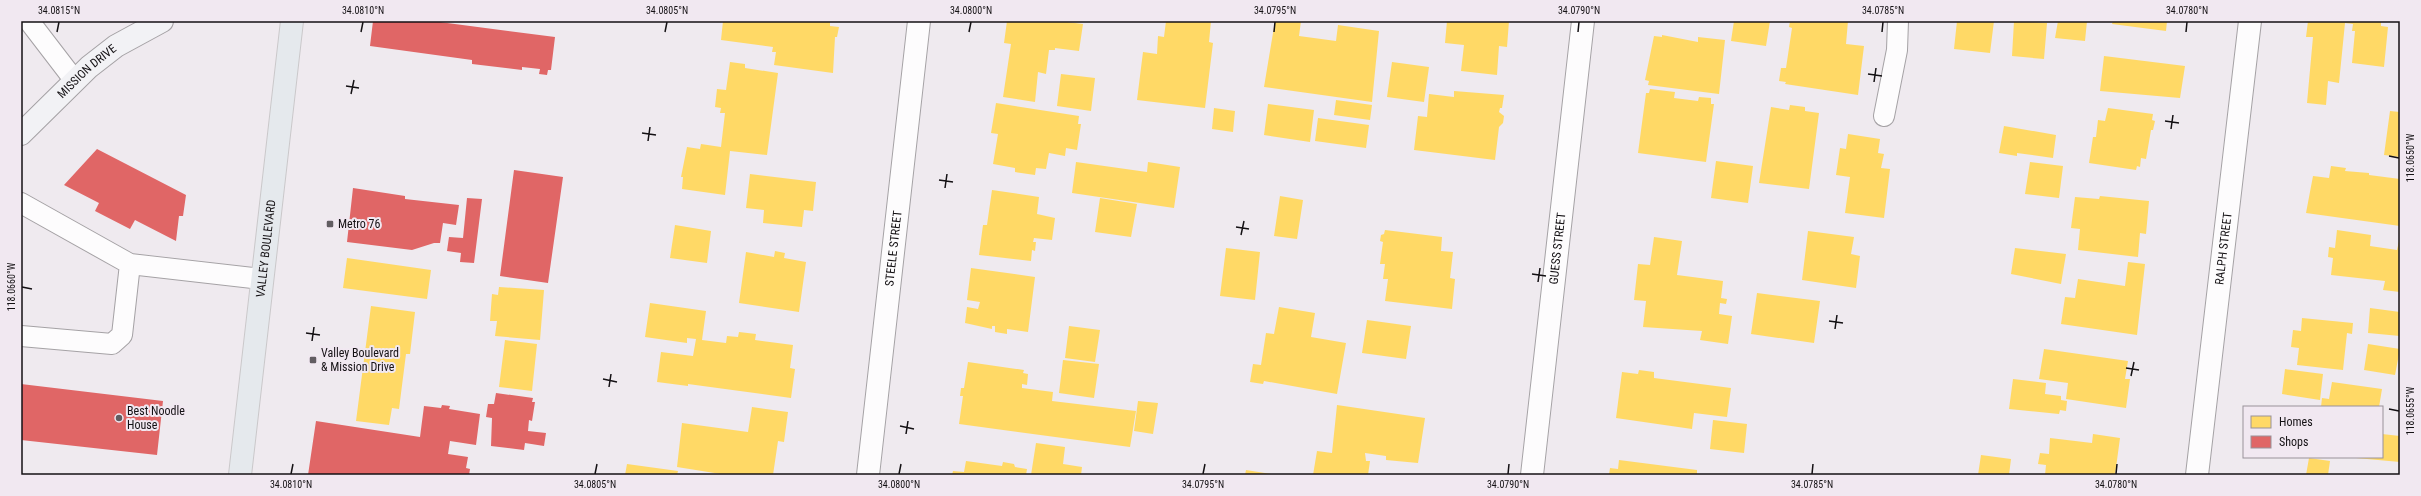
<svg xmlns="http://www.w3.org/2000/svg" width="2421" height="496" font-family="'Roboto Condensed',sans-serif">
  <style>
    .homes { fill: #ffd966 }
    .shops { fill: #e06666 }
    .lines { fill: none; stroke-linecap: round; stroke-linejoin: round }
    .lane-casing { stroke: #a5a2a5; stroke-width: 22 }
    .street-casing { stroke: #a5a2a5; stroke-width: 24 }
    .secondary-casing { stroke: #a5a2a5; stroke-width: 24 }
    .primary-casing { stroke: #cac8ca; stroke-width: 24 }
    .lane { stroke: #fdfcfd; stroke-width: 20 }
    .street { stroke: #fdfcfd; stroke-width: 22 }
    .secondary { stroke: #f2f2f5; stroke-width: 22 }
    .primary { stroke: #e5e9ed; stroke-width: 22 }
    .ticks { fill: none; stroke: #141114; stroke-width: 1.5 }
    .poi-dot { fill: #615d61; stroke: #f1e8f1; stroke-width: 1.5 }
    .labels { text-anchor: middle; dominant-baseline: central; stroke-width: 4; stroke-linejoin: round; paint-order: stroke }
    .street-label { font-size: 12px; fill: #141114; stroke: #f1e8f1 }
    .poi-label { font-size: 12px; fill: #141114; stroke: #f1e8f1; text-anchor: start }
    .neatline { fill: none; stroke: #141114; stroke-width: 1.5 }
    .ticks-label { font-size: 10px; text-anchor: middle; fill: #141114 }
  </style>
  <rect width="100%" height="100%" fill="#efeaef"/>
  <path class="homes" d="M723,21h107v5l9,1 -2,10h-2l-2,36 -59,-8 2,-13h-4l1,-5 -52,-7z
    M1007,21h52l24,3 -4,27 -24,-3v2h-6l-3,24 -8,-2 -3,30 -32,-5 8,-53 -7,-1z
    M1166,21h45l-2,21 4,1 -8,65 -68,-8 6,-48 14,2 1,-18 6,1z
    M1275,21h26l-2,15 37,5 2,-16 41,6 -7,71 -108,-15z
    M1447,21h62l-2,26 -8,-1 -2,29 -36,-4 3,-26 -19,-2z
    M1734,21h36l-4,25 -35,-5z
    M1790,21h58l-2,23 18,2 -6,49 -73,-11 1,-2 -7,-1 2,-13h5l6,-40 -3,-1z
    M1957,21h37l-4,32 -36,-4z
    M2014,21l33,2 -3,36 -32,-3z
    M2058,21h29l-2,20 -30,-3z
    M2113,21h54l-1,10 -54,-7z
    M2308,21h73v5l7,1 -4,40 -32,-4 3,-32h-3l1,-7 -8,-1 -6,60 -11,-2 -2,24 -19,-2 6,-66h-7z
    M1662,35l36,7v-5l27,3 -6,54 -71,-9 1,-4 -4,-1 9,-44 8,1z
    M2104,56l81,10 -5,32 -80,-7z
    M730,62l15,2v4l33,5 -11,82 -37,-4 -5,44 -43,-6 1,-12h-2l6,-30 13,2 1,-5 20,3 4,-34h-5l1,-5 -6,-1 2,-18 9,1z
    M1392,62l37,5 -5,35 -37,-5z
    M1061,74l34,4 -4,33 -34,-5z
    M1650,89l25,3 -1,6 24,3 1,-4 12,1v6h3l-8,58 -68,-9 8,-60h3z
    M1454,91l50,4 -2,13h-2l-1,4 5,4 -1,7 -4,4 -4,33 -81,-10 4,-34 9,1 2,-23 25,3z
    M1336,100l36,5 -2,15 -36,-5z
    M996,103l83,13 -1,8h3l-4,26 -11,-2 -1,8 -16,-3 -3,16 -10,-1 -1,7 -20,-3v-4l-22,-4 5,-30 -7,-1z
    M1268,104l46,6 -4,32 -46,-7z
    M1790,105l15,2v4l14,2 -10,76 -50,-6 12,-76 18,3z
    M1214,108l21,3 -2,21 -21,-3z
    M2108,108l45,6 -1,6 3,1 -2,9h-2l-5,29 -5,-1 -1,9 -3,-1 -1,4 -47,-7 4,-26h3l2,-17 7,1z
    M2390,111l10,1v45l-16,-2z
    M1318,118l51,7 -3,23 -51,-7z
    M2004,126l52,9 -3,23 -36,-5v3l-18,-3z
    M1848,134l32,5 -2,14 6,1 -3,14 9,1 -6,49 -39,-5 5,-36 -14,-2 4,-27 6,1z
    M1716,161l37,5 -5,37 -37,-5z
    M1076,162l71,10 1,-10 32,5 -6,41 -102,-15z
    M2030,162l33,4 -4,32 -34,-4z
    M2331,166l15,2 -1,3 24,2v2l31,4v47l-94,-13 7,-37 16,2z
    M750,174l66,8 -3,29 -9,-1 -2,17 -39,-4 1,-13 -18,-2z
    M992,190l47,7 -2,17 18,4 -3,22 -18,-2 -1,4h3l-1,9 -3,-1 -1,11 -52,-6 4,-30h4z
    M1280,196l23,4 -6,39 -23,-3z
    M2100,196l49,5 -3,33 -6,-1 -2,24 -60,-7 2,-21 -9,-1 4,-31 24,2z
    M1100,198l37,6 -6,33 -36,-5z
    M675,225l36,6 -4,32 -37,-5z
    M1385,230l57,7 -1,14 12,1 -3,26 5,1 -3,30 -67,-8 3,-22h-5l2,-15h-5l3,-22 -3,-1 1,-6 3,-1z
    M2337,230l34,5 -1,11 27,4 3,-13v55l-17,-2 2,-9 -54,-6 2,-17 -5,-1 1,-10 6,1z
    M1808,231l46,6 -3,17 9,2 -4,32 -54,-8z
    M1654,237l28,4 -5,34 46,6 -2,17 6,1 -1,5 -6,-1 -1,11 13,2 -4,28 -28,-4 2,-9 -59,-4 3,-26 -12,-1 4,-36 12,1z
    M1226,248l34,4 -5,48 -35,-4z
    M2015,248l51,6 -5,30 -50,-10z
    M775,251l10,2 -1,5 22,4 -7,50 -60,-9 7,-51 28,5z
    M347,258l84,12 -4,29 -84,-11z
    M2128,262l17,2 -8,71 -76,-11 4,-27 10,1 3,-19 47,7z
    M971,268l64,9 -7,55 -21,-3v5l-12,-2v-6h-3v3l-27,-6 2,-16 11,2 2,-7 -13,-2z
    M499,287l45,3 -4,50 -45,-4 2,-15h-7l2,-27 6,1z
    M1757,293l63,8 -6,42 -63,-9z
    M650,303l56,8 -4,29 24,3 1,-7 11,1 1,-5 17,2 -1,6 38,5 -3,23 5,1 -4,29 -103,-14v2l-31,-4 4,-30 32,4 3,-17 -9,-1v5l-42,-6z
    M371,306l44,6 -5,42h-4l-7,55 -7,-1 -3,17 -33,-4z
    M1279,307l36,6 -4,24 35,6 -9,51 -73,-13 -1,3 -13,-2 3,-18 8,1 5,-32 8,1z
    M2370,308l30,4v24l-32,-3z
    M2302,318l51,5 -1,11 -5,-1 -4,37 -46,-5 2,-17 -8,-1 2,-17 8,1z
    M1367,320l44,6 -5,33 -44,-6z
    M1069,326l31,4 -5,32 -30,-4z
    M505,340l32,4 -5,47 -33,-4z
    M2368,344l32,5 -5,26 -31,-5z
    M2044,349l84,12 -3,18h5l-4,29 -60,-9 2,-16 -29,-4z
    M1063,360l36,4 -5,34 -35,-5z
    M968,362l56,8 -1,3 5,1 -1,11 -5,-1v4l31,4 -1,9 84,10 -6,36 -171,-23 4,-28h-3l1,-8h3z
    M2285,369l38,5 -3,26 -38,-6z
    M1639,370l15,2v6l77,10 -4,29 -33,-4 -2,16 -76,-11 6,-46 16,2z
    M2013,379l33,4 -1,11 16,2v4l6,1 -1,10 -6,-1 -1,4 -50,-5z
    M2332,382l50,7 -3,18h-58l1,-9 7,1z
    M1138,401l20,2 -5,31 -19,-3z
    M1337,405l88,13 -7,45 -32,-3v-4l-21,-3 1,8h4l-2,14h-55l4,-24 15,2z
    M752,407l36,5 -4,30 -6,-1 -5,34h-46l-50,-8 5,-44 66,9z
    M1713,420l34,4 -3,29 -34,-4z
    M2093,434l27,4 -5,37h-70l1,-10 -8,-1 2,-11 9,1 1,-16 42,5z
    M2382,434l18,2v26l-44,-4 26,-1z
    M1036,443l29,4 -2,17 19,3 -1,8h-50z
    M1981,455l30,4 -2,16h-31z
    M2309,458l21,3 -2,14h-22z
    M1619,460l78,10v5h-88l1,-7 8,1z
    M966,461l36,5 1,-4 11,2 1,3 12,2 -1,6h-74l1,-4 11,1z
    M627,464l51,7 -1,4h-52z
    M1246,470l25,4v1h-26z"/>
  <path class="shops" d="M373,21h59l123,16 -4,33h-3l-1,5 -8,-1 1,-5 -18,-2v3l-50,-6v-4l-102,-14z
    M97,149l89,46 -3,21h-4l-3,25 -41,-21 -5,9 -35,-18 4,-8 -35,-18z
    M514,170l49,7 -15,106 -48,-7z
    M353,188l52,8v3l54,6 -3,20 -13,-2 -3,20h-6l-22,7 -65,-8z
    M467,198l15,1 -8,64 -14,-1 1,-9 -14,-2 2,-14 14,1z
    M21,384l142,17 -6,54 -136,-15z
    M496,393l37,5 -1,4h3l-3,19 -3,-1 -1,11 18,2 -2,13 -19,-3 -1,7 -33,-4 1,-28 -6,-1 2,-13h6z
    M442,405l8,1 -1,3 31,5 -4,31 -26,-4 -2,13 20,3 -2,11 4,1 -1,6h-161l8,-54 104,16 4,-31 17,2z"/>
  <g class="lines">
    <defs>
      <path id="lane" d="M29,21l46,60
        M1884,116l13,-66 1,-29
        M21,203l109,61
        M21,336l91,8 10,-9 8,-71 132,15"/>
      <g id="street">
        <path id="s1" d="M868,475l51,-454"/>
        <path id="s2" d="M1532,475l51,-454"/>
        <path id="s3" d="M2197,475l53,-454"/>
      </g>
      <g id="secondary">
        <path id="s4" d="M21,134l68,-67 27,-21 46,-25"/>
      </g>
      <g id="primary">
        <path id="s5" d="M240,475l52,-454"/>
      </g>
    </defs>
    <use href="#lane" class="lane-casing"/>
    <use href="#street" class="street-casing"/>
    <use href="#secondary" class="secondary-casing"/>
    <use href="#primary" class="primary-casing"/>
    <use href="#lane" class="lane"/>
    <use href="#street" class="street"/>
    <use href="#secondary" class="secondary"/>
    <use href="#primary" class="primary"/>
  </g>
  <path class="ticks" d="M57,32l2,-10M361,32l2,-10M665,32l2,-10M969,32l2,-10M1274,32l1,-10M1578,32l1,-10M1882,32l1,-10M2186,32l1,-10M1868,74l14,2M1874,82l2,-14M346,86l13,2M351,94l3,-14M2165,121l14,2M2171,129l2,-14M642,133l14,2M648,141l2,-14M2389,156l10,2M939,180l14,2M945,188l2,-14M1236,227l13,2M1241,235l3,-14M1532,274l14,2M1538,282l2,-14M22,287l10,2M1829,321l14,2M1835,329l2,-14M306,333l14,2M312,341l2,-14M2126,368l13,2M2131,376l3,-14M603,379l14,3M609,387l2,-13M2389,409l10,2M900,426l14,3M906,434l2,-13M291,474l2,-10M595,474l2,-10M899,474l2,-10M1203,474l2,-10M1508,474l1,-10M1812,474l1,-10M2116,474l1,-10"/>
  <g class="poi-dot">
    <rect x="326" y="220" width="8" height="8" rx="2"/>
    <rect x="309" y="356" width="8" height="8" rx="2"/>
    <circle cx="119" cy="418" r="4"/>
  </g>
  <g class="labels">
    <g class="street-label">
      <text stroke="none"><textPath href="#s4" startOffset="91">MISSION DRIVE</textPath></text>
      <text stroke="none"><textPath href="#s5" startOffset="228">VALLEY BOULEVARD</textPath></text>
      <text stroke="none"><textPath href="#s1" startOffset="228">STEELE STREET</textPath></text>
      <text stroke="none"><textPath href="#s2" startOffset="228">GUESS STREET</textPath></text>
      <text stroke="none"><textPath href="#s3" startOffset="228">RALPH STREET</textPath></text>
    </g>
    <g class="poi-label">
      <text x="338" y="224">Metro 76</text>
      <text x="321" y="353">Valley Boulevard<tspan x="321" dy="14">&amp; Mission Drive</tspan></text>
      <text x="127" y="411">Best Noodle<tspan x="127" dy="14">House</tspan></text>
    </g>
  </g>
  <rect width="2421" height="496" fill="none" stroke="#f1e8f1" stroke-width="44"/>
  <rect x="2243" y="406" width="140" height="52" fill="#f1e8f1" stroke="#999299"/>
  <rect x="2251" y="416" width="20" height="12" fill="#ffd966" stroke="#999299"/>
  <text x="2279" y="426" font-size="12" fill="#141114">Homes</text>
  <rect x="2251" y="436" width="20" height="12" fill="#e06666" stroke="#999299"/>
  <text x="2279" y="446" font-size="12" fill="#141114">Shops</text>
  <rect x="22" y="22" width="2377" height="452" class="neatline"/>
  <g class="ticks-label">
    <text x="59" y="14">34.0815°N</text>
    <text x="363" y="14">34.0810°N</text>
    <text x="667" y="14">34.0805°N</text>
    <text x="971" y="14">34.0800°N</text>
    <text x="1275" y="14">34.0795°N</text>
    <text x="1579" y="14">34.0790°N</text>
    <text x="1883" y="14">34.0785°N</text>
    <text x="2187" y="14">34.0780°N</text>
    <text transform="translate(2410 158) rotate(-90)" y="4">118.0650°W</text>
    <text transform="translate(11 287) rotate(-90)" y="4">118.0660°W</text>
    <text transform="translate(2410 411) rotate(-90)" y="4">118.0655°W</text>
    <text x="291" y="488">34.0810°N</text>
    <text x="595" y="488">34.0805°N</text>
    <text x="899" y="488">34.0800°N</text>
    <text x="1203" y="488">34.0795°N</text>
    <text x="1508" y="488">34.0790°N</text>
    <text x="1812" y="488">34.0785°N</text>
    <text x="2116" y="488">34.0780°N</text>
  </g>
</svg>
